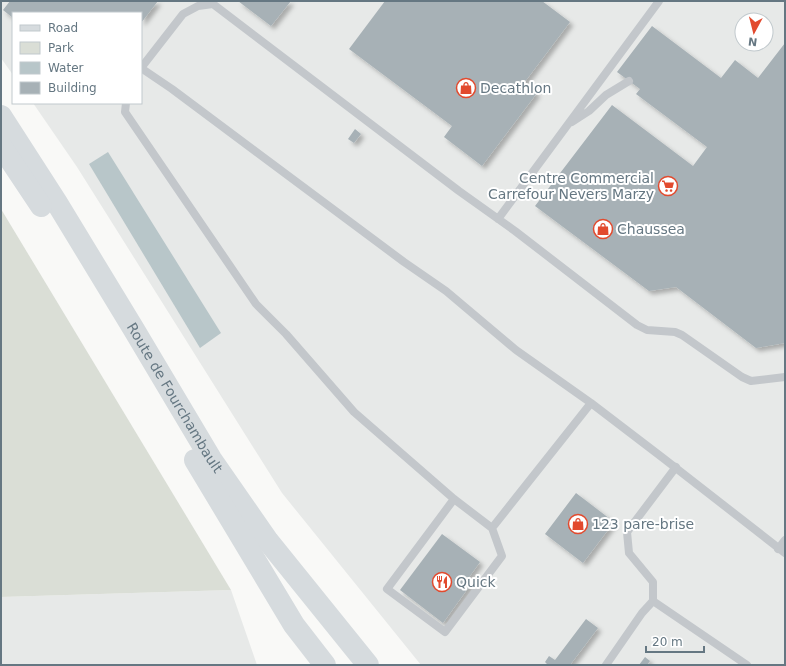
<svg xmlns="http://www.w3.org/2000/svg" width="786" height="666" font-family="'DejaVu Sans',sans-serif">
  <style>
    .built { fill: #e7e9e8; fill-rule: evenodd }
    .green { fill: #daded6 }
    .water { fill: #b8c6c9 }
    .building { fill: #a7b1b6; filter: url(#shadow) }
    .lines { fill: none; stroke-linecap: round; stroke-linejoin: round }
    .service { stroke: #c3c7cb; stroke-width: 8 }
    .secondary { stroke: #d6dbde; stroke-width: 22 }
    .labels { text-anchor: middle; dominant-baseline: central; stroke-width: 4; stroke-linejoin: round; paint-order: stroke }
    .poi-label { font-size: 14px; fill: #657782; stroke: #fff; text-anchor: start }
    .street-label { font-size: 14px; fill: #657782; stroke: #fff }
  </style>
  <defs>
    <filter id="shadow"><feDropShadow dx="3.5" dy="3.5" stdDeviation="2" flood-color="#0004"/></filter>
  </defs>
  <rect width="100%" height="100%" fill="#f9f9f7"/>
  <path class="built" d="M1,1h784v664h-364l-139,-172 -205,-326 -44,-64h108v-90h-128v62l-12,-17zM742,20h24v24h-24z
    M231,590l26,75h-256v-68z"/>
  <path class="green" d="M1,209l230,381 -230,7z"/>
  <path class="water" d="M108,152l113,181 -21,15 -111,-184z"/>
  <path class="building" d="M10,1h148l-17,22v-10h-128v5l-10,-8z
    M238,1h53l-20,25z
    M385,1h157l28,21 -46,61 13,10 -55,73 -38,-29 8,-11 -103,-77z
    M652,26l69,52 14,-18 23,18 27,-35v300l-29,5 -80,-61 -27,4 -114,-85 77,-101 81,61 14,-19 -71,-53 4,-5 -23,-17z
    M355,129l6,5 -7,9 -6,-4z
    M576,493l38,29 -31,41 -38,-29z
    M442,534l38,28 -13,18 4,4 -28,39 -43,-33z
    M586,619l12,9 -28,37h-22l-3,-3 4,-6 6,4z
    M645,657l5,4 -3,4h-8z"/>
  <g class="lines">
    <path class="service" d="M141,68l31,21 232,173 42,29 70,59 75,53 72,55 122,95
      M141,68l42,-54 15,-8 15,-2 246,187 56,40 122,94 10,5 28,2 7,3 60,42 9,4 34,-4
      M126,103l-1,9 131,192 30,30 68,78 100,87 38,29 99,-125
      M572,122l17,-11 17,-16 23,-14
      M498,219l161,-218
      M454,499l-67,90 58,43 57,-76 -10,-28
      M778,549l7,-9
      M653,601l94,64
      M606,665l36,-52 11,-12v-19l-24,-29 -2,-21 49,-65"/>
    <g class="secondary">
      <path id="s1" d="M1,116l56,87 76,125 78,131 57,82 100,124"/>
      <path d="M1,146l40,60"/>
      <path d="M195,460l99,165 31,40"/>
    </g>
  </g>
  <defs>
    <symbol id="shop-ring" viewBox="-11 -11 22 22"><circle r="9.5" fill="#fff" stroke="#e24a2e" stroke-width="1.5"/><path d="M-5-2.5h2.3a2.7 3.5 0 0 1 5.4 0H5L5.5 6h-11ZM-1.5-2.5h3a1.5 2.3 0 0 0-3 0Z" fill="#e24a2e"/></symbol>
    <symbol id="supermarket-ring" viewBox="-11 -11 22 22"><circle r="9.5" fill="#fff" stroke="#e24a2e" stroke-width="1.5"/><path d="M-6-5.5h2.5l.6 2H6L4.5 2H-2.5L-4.4-4H-6ZM-1.5 3.2a1.3 1.3 0 1 0 .1 0ZM3 3.2a1.3 1.3 0 1 0 .1 0Z" fill="#e24a2e"/></symbol>
    <symbol id="restaurant-ring" viewBox="-11 -11 22 22"><circle r="9.5" fill="#fff" stroke="#e24a2e" stroke-width="1.5"/><path d="M-5-6h1v4h1v-4h1v4h1v-4h1v5L-1.5 .5V6h-2V.5L-5-1ZM5-6V6H3V1.5H1.5Q1.5-4 5-6Z" fill="#e24a2e"/></symbol>
  </defs>
  <g fill-rule="evenodd">
    <use href="#shop-ring" x="455" y="77" width="22" height="22"/>
    <use href="#supermarket-ring" x="657" y="175" width="22" height="22"/>
    <use href="#shop-ring" x="592" y="218" width="22" height="22"/>
    <use href="#shop-ring" x="567" y="513" width="22" height="22"/>
    <use href="#restaurant-ring" x="431" y="571" width="22" height="22"/>
  </g>
  <g class="labels">
    <g class="poi-label">
      <text x="480" y="88">Decathlon</text>
      <text x="654" y="178" text-anchor="end">Centre Commercial<tspan x="654" dy="16">Carrefour Nevers Marzy</tspan></text>
      <text x="617" y="229">Chaussea</text>
      <text x="592" y="524">123 pare-brise</text>
      <text x="456" y="582">Quick</text>
    </g>
    <g class="street-label">
      <text stroke="none"><textPath href="#s1" startOffset="331">Route de Fourchambault</textPath></text>
    </g>
  </g>
  <rect width="786" height="666" fill="none" stroke="#657782" stroke-width="4"/>
  <rect x="12" y="12" width="130" height="92" fill="#ffffff" stroke="#c1c9cd"/>
  <rect x="20" y="25" width="20" height="6" fill="#d6dbde" stroke="#c1c9cd"/>
  <text x="48" y="32" font-size="12" fill="#657782">Road</text>
  <rect x="20" y="42" width="20" height="12" fill="#daded6" stroke="#c1c9cd"/>
  <text x="48" y="52" font-size="12" fill="#657782">Park</text>
  <rect x="20" y="62" width="20" height="12" fill="#b8c6c9" stroke="#c1c9cd"/>
  <text x="48" y="72" font-size="12" fill="#657782">Water</text>
  <rect x="20" y="82" width="20" height="12" fill="#a7b1b6" stroke="#c1c9cd"/>
  <text x="48" y="92" font-size="12" fill="#657782">Building</text>
  <g transform="translate(754 32) rotate(187)"><circle r="19" fill="#ffffff" stroke="#c1c9cd"/>
  <path d="M0-3L7 15L0 10L-7 15Z" fill="#e24a2e"/>
  <text y="-6" font-size="11" font-weight="bold" text-anchor="middle" fill="#657782">N</text>
  </g>
  <path d="M646 646v6h58v-6" fill="none" stroke="#657782" stroke-width="2"/>
  <text x="652" y="646" font-size="12" fill="#657782" stroke="#ffffff" stroke-width="3" paint-order="stroke">20 m</text>
</svg>
